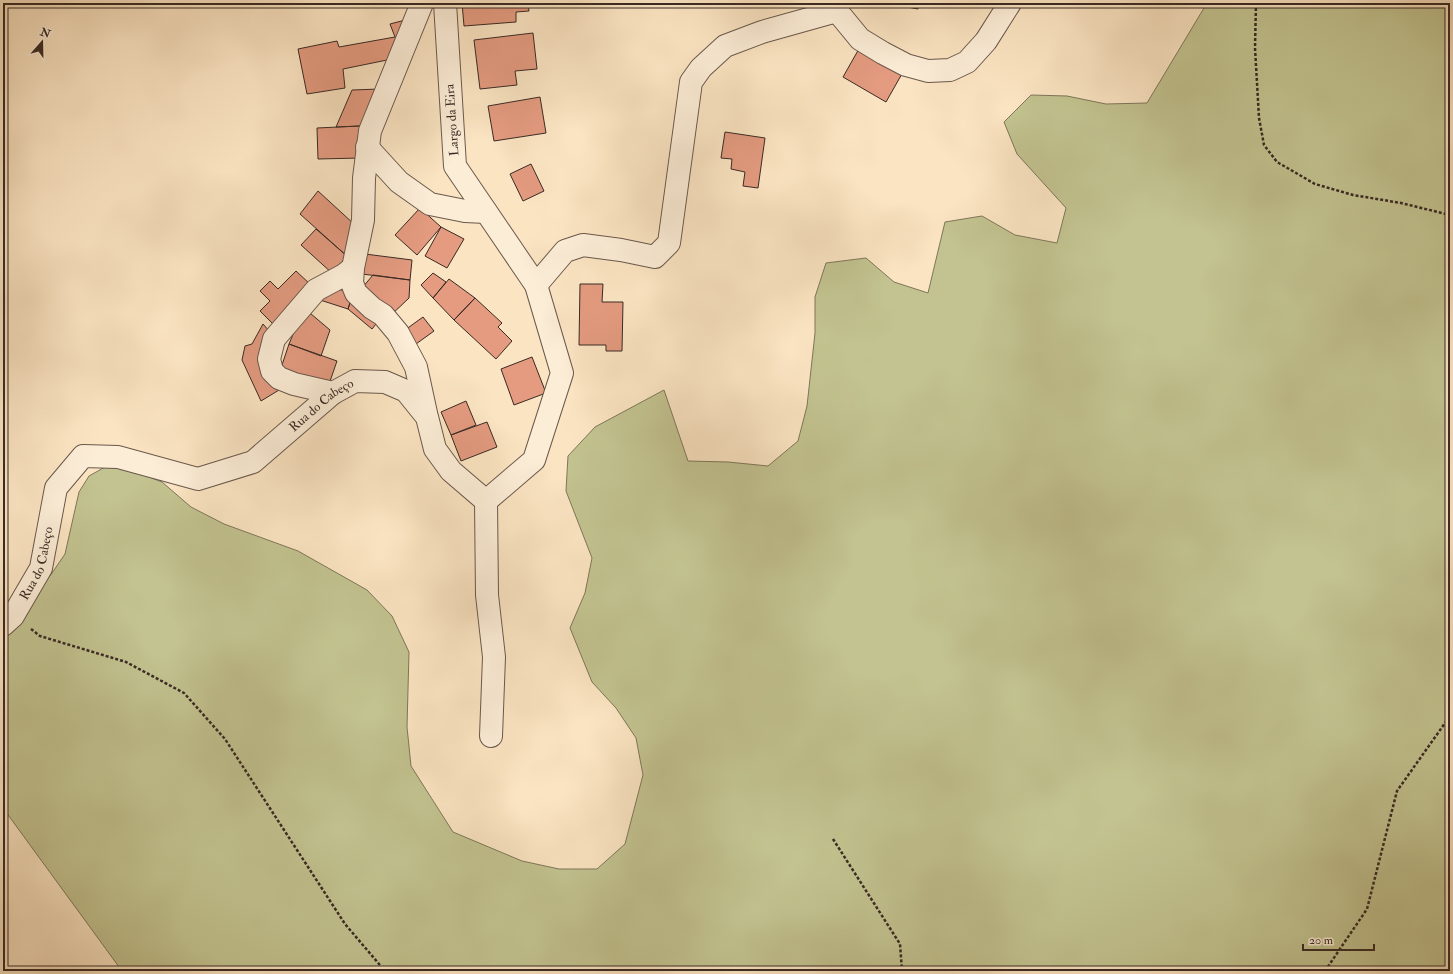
<svg xmlns="http://www.w3.org/2000/svg" width="1453" height="974" font-family="'IM FELL Double Pica',serif">
  <style>
    .green { fill: #c2c390; stroke: #7e765a }
    .building { fill: #e49b80; stroke: #392a24 }
    .lines { fill: none; stroke-linecap: round; stroke-linejoin: round }
    .street-casing { stroke: #6a584c; stroke-width: 24 }
    .path { stroke: #392a24; stroke-width: 2.5; stroke-dasharray: 3 2; stroke-linecap: butt }
    .street { stroke: #fcedd7; stroke-width: 22 }
    .labels { text-anchor: middle; dominant-baseline: central; stroke-width: 3; stroke-linejoin: round; paint-order: stroke }
    .street-label { font-size: 13px; fill: #392a24; stroke: #fcedd7 }
  </style>
  <rect width="100%" height="100%" fill="#fbe4c2"/>
  <filter id="stains"><feTurbulence type="fractalNoise" baseFrequency=".005" numOctaves="4"/><feColorMatrix values="0 0 0 0 .2 0 0 0 0 .09 0 0 0 0 .02 0 0 0 .5 -.17"/></filter>
  <radialGradient id="worn" r=".72"><stop offset=".6" stop-color="#630" stop-opacity="0"/><stop offset="1" stop-color="#630" stop-opacity=".3"/></radialGradient>
  <path class="green" d="M1207,3h243v968h-1328l-119,-163v-198l47,-34 15,-22 14,-62 10,-16 16,-9 26,3 31,12 29,25 33,17 74,27 69,39 25,26 17,36 -2,75 4,39 42,66 69,29 37,8h38l28,-25 18,-69 -7,-37 -20,-30 -24,-26 -22,-54 15,-35 7,-35 -26,-67 2,-35 27,-29 69,-37 24,71 40,1 40,4 30,-25 9,-35 8,-73v-36l11,-34 40,-5 28,24 34,11 17,-71 37,-6 33,19 42,8 9,-35 -49,-54 -13,-32 27,-27 36,1 39,8 41,-1z"/>
  <path class="building" d="M462,3h66l1,8 -13,1v10l-52,4z
    M886,3h33l-1,6z
    M409,19l-12,39 -54,11 2,19 -38,6 -9,-45 39,-8 2,6 56,-10 -5,-13z
    M533,33l4,36 -22,2 2,14 -37,4 -6,-49z
    M860,47l43,25 -17,30 -43,-25z
    M379,89l-19,37 -24,1 16,-37z
    M540,97l6,36 -52,8 -6,-35z
    M360,126l1,32 -43,1 -1,-31z
    M725,132l40,6 -7,50 -15,-2 2,-14 -14,-3 1,-10 -11,-1z
    M531,164l13,27 -21,10 -13,-27z
    M318,191l37,34 -7,32 -48,-43z
    M420,208l21,19 -24,28 -22,-20z
    M441,227l23,12 -17,29 -22,-12z
    M316,229l32,28 -15,17 -32,-29z
    M365,254l47,6 -2,20 -48,-6z
    M296,271l15,14 -38,39 -13,-13 10,-10 -10,-10 10,-10 8,8z
    M433,273l13,9 -13,16 -12,-13z
    M373,275l37,5 -1,18 -20,19 -27,-29z
    M449,279l26,19 -21,22 -21,-22z
    M580,284h23l-1,18h21l-1,49h-16v-6h-27z
    M330,286l23,8 -5,15 -31,-10z
    M352,296l28,23 -8,10 -24,-20z
    M475,298l27,25 -4,4 14,14 -16,18 -42,-39z
    M304,308l26,22 -9,26 -32,-12z
    M423,317l11,14 -18,13 -11,-14z
    M263,324l8,9 13,54 -23,14 -19,-41 3,-14 7,-2z
    M289,344l48,17 -9,26 -48,-16z
    M532,357l14,36 -32,12 -13,-36z
    M466,401l10,24 -25,10 -10,-23z
    M487,422l10,25 -36,14 -10,-26z"/>
  <g class="lines">
    <defs>
      <g id="street">
        <path d="M422,3l-52,128 -6,47 -1,42 -10,48 -1,15 4,10 16,15 11,7 15,18 18,34 10,46"/>
        <path d="M837,11l23,28 23,14 23,12 22,6 22,-1 17,-8 19,-21 24,-38"/>
        <path d="M367,147l32,35 31,22 35,7 21,1"/>
        <path d="M536,285l29,-34 18,-6 38,5 34,7 14,-14 22,-161 10,-14 24,-22 37,-14 75,-21 2,-8"/>
        <path d="M333,393l-39,-9 -15,-6 -7,-7 -3,-12 5,-20 42,-49 28,-15 9,-7"/>
        <path d="M486,501l1,94 7,62 -3,79"/>
        <path id="s1" d="M3,625l10,-9 28,-48 15,-80 27,-32 35,1 80,22 55,-17 80,-69 22,-12 30,1 21,9 21,26 8,32 16,22 35,30 48,-41 28,-87 -26,-88 -81,-119 -10,-163"/>
      </g>
    </defs>
    <use href="#street" class="street-casing"/>
    <path class="path" d="M1256,3l-1,45 4,70 5,27 13,17 38,22 38,11 48,8 49,12
      M31,629l9,7 86,26 58,31 41,46 120,185 40,47
      M833,839l67,105 2,27
      M1325,971l42,-62 30,-118 53,-75"/>
    <use href="#street" class="street"/>
  </g>
  <g class="labels">
    <g class="street-label">
      <text transform="translate(452 120) rotate(-94)">Largo da Eira</text>
      <text stroke="none"><textPath href="#s1" startOffset="457">Rua do Cabeço</textPath></text>
      <text stroke="none"><textPath href="#s1" startOffset="72">Rua do Cabeço</textPath></text>
    </g>
  </g>
  <rect width="1453" height="974" fill="none" stroke="#fbe4c2" stroke-width="16"/>
  <rect x="4" y="4" width="1445" height="966" fill="none" stroke="#392a24" stroke-width="2"/>
  <rect x="8" y="8" width="1437" height="958" fill="none" stroke="#392a24"/>
  <g transform="translate(42 42) rotate(20)" stroke="#fcedd7" stroke-width="3" paint-order="stroke">
  <path d="M0-3L7 15L0 10L-7 15Z" fill="#392a24"/>
  <text y="-6" font-size="11" font-weight="bold" text-anchor="middle" fill="#392a24">N</text>
  </g>
  <path d="M1303 944v6h71v-6" fill="none" stroke="#392a24" stroke-width="2"/>
  <text x="1309" y="944" font-size="12" fill="#392a24" stroke="#fcedd7" stroke-width="3" paint-order="stroke">20 m</text>
  <rect width="100%" height="100%" filter="url(#stains)"/>
  <rect width="100%" height="100%" fill="url(#worn)"/>
</svg>
